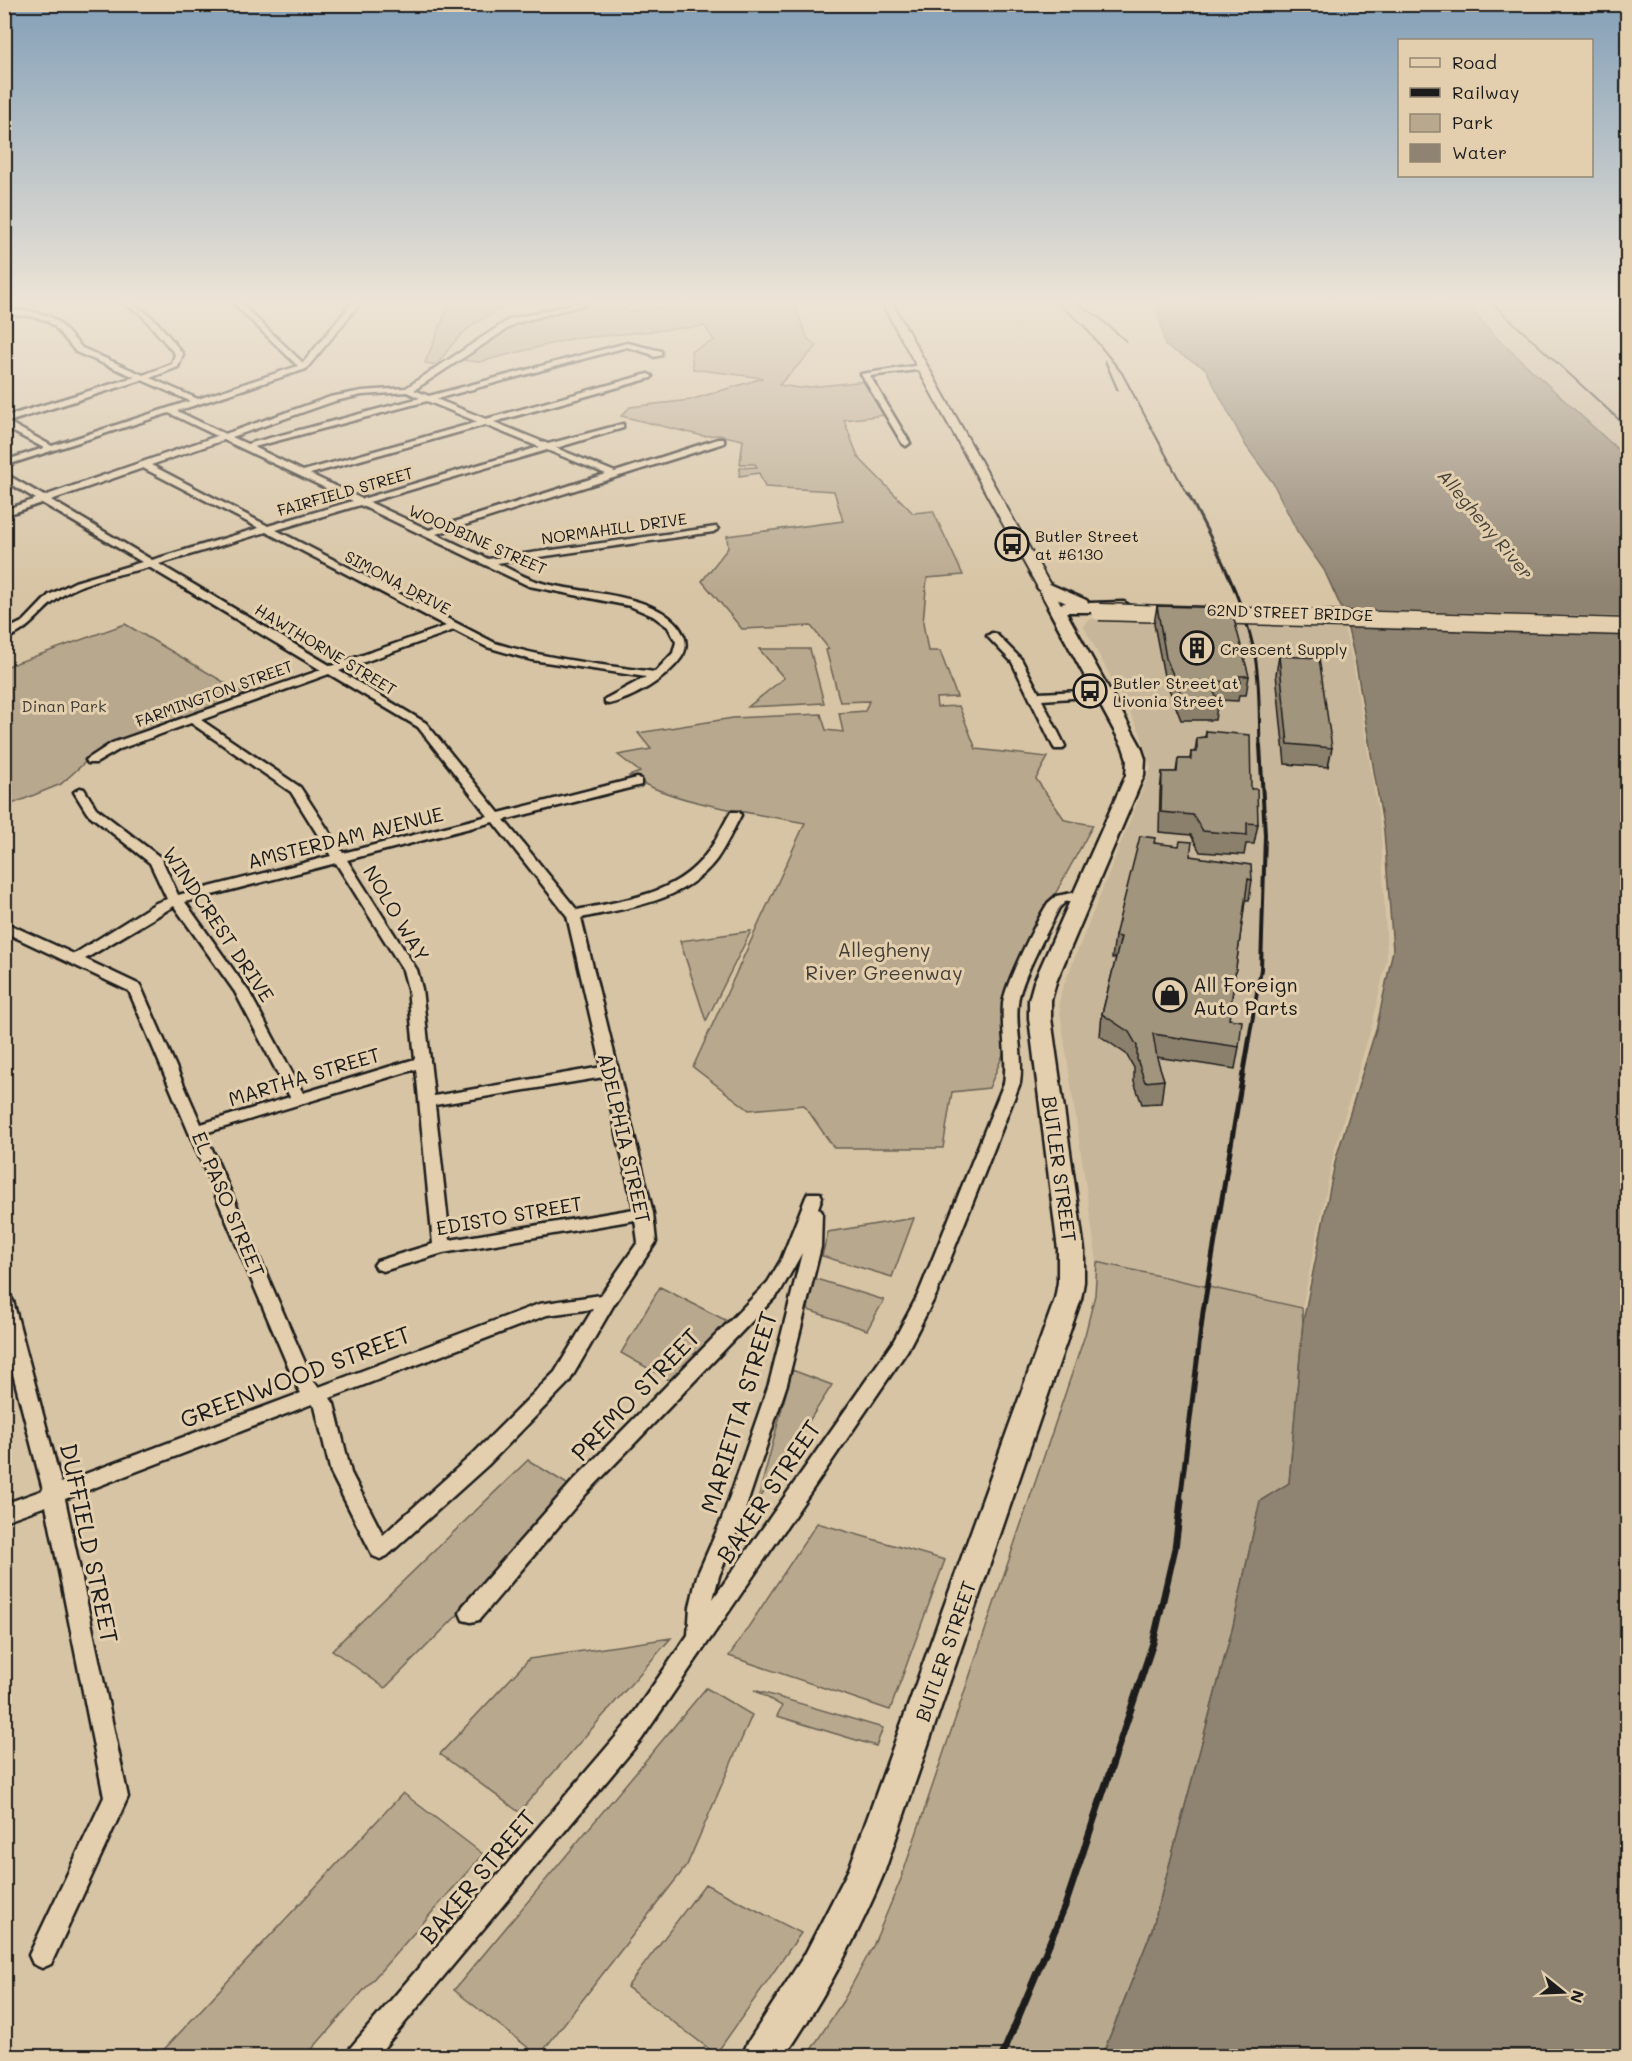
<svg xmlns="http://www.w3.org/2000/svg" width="1632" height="2061" font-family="Mali,sans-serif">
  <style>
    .built { fill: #c7b699 }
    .green { fill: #b8a88e; stroke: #6a6255; stroke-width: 1.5 }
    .water { fill: #8f8371; stroke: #615a4f; stroke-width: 1.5 }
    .pier { fill: #d7c4a4 }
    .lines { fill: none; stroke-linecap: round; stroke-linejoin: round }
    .minor-casing { stroke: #1c1c1c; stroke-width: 5 }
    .major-casing { stroke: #1c1c1c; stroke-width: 4 }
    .highway-casing { stroke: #1c1c1c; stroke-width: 5 }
    .minor { fill: #e3cfad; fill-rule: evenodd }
    .major { fill: #e3cfad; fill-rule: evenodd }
    .highway { fill: #e3cfad; fill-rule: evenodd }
    .rail-far4 { stroke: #1c1c1c; stroke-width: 2 }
    .rail-far3 { stroke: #1c1c1c; stroke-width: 3 }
    .rail-far2 { stroke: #1c1c1c; stroke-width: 4 }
    .rail-far1 { stroke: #1c1c1c; stroke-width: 5 }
    .rail { stroke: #1c1c1c; stroke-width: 7 }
    .highway-bridge-casing { stroke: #1c1c1c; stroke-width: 19; stroke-linecap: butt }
    .highway-bridge { stroke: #e3cfad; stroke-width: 16 }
    .wall { fill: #8b806c; stroke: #1c1c1c; stroke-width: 1.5 }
    .building { fill: #a2957e; stroke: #1c1c1c; stroke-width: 1.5 }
    .labels { text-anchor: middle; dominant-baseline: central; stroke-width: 6; stroke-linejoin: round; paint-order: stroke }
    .far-street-label { font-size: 16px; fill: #1c1c1c; stroke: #e3cfad }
    .far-poi-label { font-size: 16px; fill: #1c1c1c; stroke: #e3cfad; text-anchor: start }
    .far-park-label { font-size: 16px; fill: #433f38; stroke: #e3cfad }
    .far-water-label { font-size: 18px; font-style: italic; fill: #44403a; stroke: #e3cfad }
    .street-label { font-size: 20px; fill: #1c1c1c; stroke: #e3cfad }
    .park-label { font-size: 20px; fill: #433f38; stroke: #e3cfad }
    .poi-label { font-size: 20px; fill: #1c1c1c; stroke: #e3cfad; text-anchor: start }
    .near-street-label { font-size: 24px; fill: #1c1c1c; stroke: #e3cfad }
  </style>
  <rect width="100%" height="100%" fill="#d7c4a4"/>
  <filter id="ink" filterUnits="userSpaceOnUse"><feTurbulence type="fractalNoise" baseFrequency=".0167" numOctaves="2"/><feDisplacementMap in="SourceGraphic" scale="12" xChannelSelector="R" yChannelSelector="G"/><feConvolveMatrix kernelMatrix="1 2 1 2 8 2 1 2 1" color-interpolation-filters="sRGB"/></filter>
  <g filter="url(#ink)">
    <path class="built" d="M1465,303h162v155l-129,-119z
      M1095,618l248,6 10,40 28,167 6,127 -15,67 -37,123 -33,160 -205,-46 -38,-258 2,-12 90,-224 -11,-36 -56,-105 3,-6z"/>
    <path class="green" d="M469,303h43c-38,19 -51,26 -75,62l-12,-2 24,-58z
      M604,303h13l10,9 66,-9h100l15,36 9,7 -38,39 21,3 67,-7 19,34 -42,5 14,37 55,56 20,-2 30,64 -36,3 -4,45 5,28h12l17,46 -21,1 1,9 22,-1 17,43 72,8 -12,22 29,41 28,5 -62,113 -23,105 -19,45 -37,4 -9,56h-109l-30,-43 -55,5 -56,-43 112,-244c-56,-11 -127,-18 -176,-47l11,-4 -22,-17 33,-6 -13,-16 95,-15 88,-4 5,16 17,2 -4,-19 26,-2 4,-10 -29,1 -14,-52 3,-1 -18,-23 -69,3 -40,-48 26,-33 -1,-12 116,-15 -9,-30 -69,-4 -6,-14 -20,3 1,-8 17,-1 -2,-3h-15l3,-24 -24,-5 -16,1 -82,-20 9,-9 60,-7 73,-22 -70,-9 -2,-18 23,-10 -9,-15 -135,13 -91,23 -17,-2 58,-39z
      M125,624l121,71 -145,53 -40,36 -56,23v-140z
      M759,649h51l14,54 -76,4 36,-29z
      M751,931l-45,90 -26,-80z
      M914,1218l-22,59 -70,-21 6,-24z
      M1097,1262l205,46 1,14 -14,162 -29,17 -27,125 -81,304 -50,126h-295l36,-55 30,-55 28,-67 184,-544 10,-40z
      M813,1278l71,22 -17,30 -59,-20z
      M660,1287l81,41 -58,60 -62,-35z
      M792,1370l40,15 -75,118z
      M528,1460l52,32 -195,196 -53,-38z
      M817,1523l128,37 -55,150 -161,-54z
      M671,1638l-152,174 -79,-58 89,-95z
      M706,1688l46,27 -65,150 -148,191 -85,-66z
      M754,1690l129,38 -7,18 -99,-30 5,-10z
      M403,1793l80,61 -177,202h-148z
      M705,1884l96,49 -85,121 -89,-67z"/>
    <path class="water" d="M1157,303h308l33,36 129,119v1598h-525l50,-126 81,-304 27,-125 29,-18 14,-161 33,-164 41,-132 16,-76 -9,-119 -28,-167 -11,-48 -21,-46 -27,-39 -24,-48 -27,-37 -41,-78 -40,-22z"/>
    <path class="pier" d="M1338,609l289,8v14l-285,-14z"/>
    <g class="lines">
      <defs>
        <path id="minor" d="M123,303c24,0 45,33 60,51l-5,13 -28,11 48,21 100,-33 -65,-63h7l63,60 49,-60h6l-1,4 -51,62 -129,42 48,23 105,-37 32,-6 44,-3 104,-69 68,-16h11l-73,20 -102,67 15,6 198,-53 34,8v4l-7,2 -3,-3 -24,-7 -191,52 50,20 162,-45 4,2 -1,2 -157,44 54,22 75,-20v4l-67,20 59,24 103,-33h6v4l-288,91 52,25 228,-32 2,2 -5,3 -216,31c14,7 28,15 42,19 41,13 126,9 145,54 3,8 2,15 -3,22 -15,21 -47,40 -72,46l-4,-1v-4l41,-22 -114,-17 -45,-13 -33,-17 -115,41 87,52 73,90 138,-35 4,1v6l-137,35 73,90c47,-10 100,-15 130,-57 10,-12 15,-27 24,-41h8l2,3c-8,15 -15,31 -25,45 -32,42 -86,47 -135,58l72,295 3,29 -43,64 -44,76 -81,83 -101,91 -7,3 -7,-3 -42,-83 -16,-66 -3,-3 -247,95 63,298 -77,167 -9,4 -9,-4 -4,-9 75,-158 -58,-291 -42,15v-17l39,-14 -39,-151v-44l6,1 3,5 48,182 240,-90 -5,-8 -167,-394 -125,-59v-10l70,32 82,-51 11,-4 -17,-36 -63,-50 -13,-21 6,-4 4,1 12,19 65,50 17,37 153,-39 -40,-64 -100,-69 -71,26 -24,14h-8l-2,-3 26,-17 209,-73 -172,-103c-29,8 -68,13 -93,33 -19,14 -26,31 -52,39v-8l20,-10 25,-26 26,-13 67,-20 -100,-59 -38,13v-6l32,-11 -32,-19v-7l40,23 173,-60 -48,-23 -165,53v-5l40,-13 -40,-21v-10l131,-40 -59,-25 -22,-26 -8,-6 -16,-4 -26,-2v-4l26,1 21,6 8,6 23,25 61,27 29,-11 3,-10 -35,-41zM142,380l48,21 -138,45 -44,-24zM407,392l13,6 -173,46 -15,-7 103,-36 27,-6zM427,401l51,21 -175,49 -49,-24zM485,425l54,22 -177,52 -52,-25zM224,440l129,61 -85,25 -117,-61zM547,450l59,24 -177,56 -60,-28zM143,468l116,60 -107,32 -101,-60zM360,505l169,81 101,20 23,10 15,11 8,15 -3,11 -18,19c-54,-7 -108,-13 -160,-29l-219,-113zM266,532l180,94 -115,40 -172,-102zM329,674l89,53 70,89 -145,37 -43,-66 -99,-67zM493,822l74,94 35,151 -168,29 -12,-107 -5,-19 -70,-110zM336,863l67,107 5,19 7,70 -112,34 -54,-101 -64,-90zM174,906l61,86 55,105 -89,27 -61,-139 -55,-26zM416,1069l17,175 -56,17 -3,4 3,4 6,2 60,-18 192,-33 3,22 -37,53 -62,9 -220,83 -6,-6 -108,-248zM604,1077l30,132 -184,31 -15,-135zM593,1309l-38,63 -81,81 -91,82 -32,-62 -17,-69 -4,-6 217,-83z
          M922,365l4,2 -1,2 -55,7 40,67 -4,3 -4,-3 -41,-69z
          M992,633l4,1 25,25 18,34 64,-3 6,3 -6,3 -61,4 23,46 -2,3h-8l-2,-3 -41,-84 -25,-26z
          M1083,891l7,4 -2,3 -23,4 -6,6c-11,23 -39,73 -41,95 -3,27 6,53 2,80l-84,212 -29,56 -266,389 -264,316h-30l4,-9 274,-321 63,-91 2,-28 7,-31 25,-57 47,-135 33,-131 -22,39 -194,202 -107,126 -8,2 -8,-2 -3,-7 3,-7 109,-124 196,-200 13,-22 25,-63 2,-4h12l2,4 -4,11 4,4 -1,35 -34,137 -45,135 -23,57 -6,23 180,-257 25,-47 86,-212c4,-27 -3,-52 -1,-79 1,-18 34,-84 45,-101l8,-7z"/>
        <path id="major" d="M882,303h10l171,305 -2,3h-10l-2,-3z"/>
        <path id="highway" d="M1045,582l41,18 3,3 35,-1 8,5 -8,5h-58l75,135 4,12 -1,16 -88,207 -5,18v18l33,232v32l-3,17 -197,574c-27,65 -60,125 -99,183h-43l6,-14 57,-88 44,-85 206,-570 3,-17v-32l-29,-232v-18l5,-18 92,-207 1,-16 -4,-12 -75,-139 3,-3 15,-2 -26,-13 -3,-3z"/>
      </defs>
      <use href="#minor" class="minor-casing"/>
      <use href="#major" class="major-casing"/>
      <use href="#highway" class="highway-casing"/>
      <use href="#minor" class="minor"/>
      <use href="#major" class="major"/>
      <use href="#highway" class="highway"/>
      <path class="rail-far4" d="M1058,303l26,23 38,47 66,123
        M1075,303l21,12 30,26
        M1492,303l136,125
        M1105,361l13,30"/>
      <path class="rail-far3" d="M1188,494c27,51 53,100 66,156 6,31 5,65 6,97"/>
      <path class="rail-far2" d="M1243,1074l18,-105 4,-134 -5,-90"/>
      <path class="rail-far1" d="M1180,1502l23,-190 40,-239"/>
      <path class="rail" d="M1002,2056l63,-150 88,-263 22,-95 6,-47"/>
      <defs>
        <path id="highway-bridge" d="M1099,612l529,15"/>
      </defs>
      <use href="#highway-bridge" class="highway-bridge-casing"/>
      <use href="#highway-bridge" class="highway-bridge"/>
    </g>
    <path class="wall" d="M1157,606l92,70 -3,19h-7l-1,6 -20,-1 -3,20h-34l-17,-44 -10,-52z
      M1279,656l53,92 -4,19 -43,-3 -9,-90z
      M1206,731l45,58 7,35 -4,20h-8l-2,11 -44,-3 -9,-17 -32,-3 1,-40 2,-20h14l2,-13h12l1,-7h4l2,-14 8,-1z
      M1155,843l97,37 -3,20h-4l-16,119 10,28 -4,22 -79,-12 8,23 -3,23 -19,1 -8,-22v-14l-8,-14 -26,-18 2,-22 14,-56h-4l3,-22z"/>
    <path class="building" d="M1157,606l74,2 18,68h-10l2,6 -32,-1 9,20h-34l-18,-43z
      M1279,656l40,2 13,90 -44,-4z
      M1206,731l44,4 1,54h6l1,35 -11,-1v12l-44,-4 -10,-16 -32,-3 1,-40h15l1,-13h13v-7h6v-14l9,-1z
      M1140,836l15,2 -1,5 25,3 1,-5 12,1 -2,14 61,9 1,15 -4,-1 -19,140 13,2 -3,26 -86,-13 4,24 7,22 -19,2 -8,-23v-13l-8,-14 -27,-18 19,-77 -6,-1z"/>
  </g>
  <linearGradient id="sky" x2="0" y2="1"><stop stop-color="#84a0b8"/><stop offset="0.51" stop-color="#ede4d6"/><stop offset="1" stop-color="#ede4d6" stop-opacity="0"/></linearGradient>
  <rect width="1632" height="592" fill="url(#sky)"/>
  <defs>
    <symbol id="bus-ring" viewBox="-11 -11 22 22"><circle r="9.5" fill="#e3cfad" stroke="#1c1c1c" stroke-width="1.5"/><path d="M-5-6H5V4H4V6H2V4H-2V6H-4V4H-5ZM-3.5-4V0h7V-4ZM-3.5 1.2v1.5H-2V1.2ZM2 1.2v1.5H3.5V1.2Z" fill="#1c1c1c"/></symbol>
    <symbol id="building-ring" viewBox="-11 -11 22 22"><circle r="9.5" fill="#e3cfad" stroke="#1c1c1c" stroke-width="1.5"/><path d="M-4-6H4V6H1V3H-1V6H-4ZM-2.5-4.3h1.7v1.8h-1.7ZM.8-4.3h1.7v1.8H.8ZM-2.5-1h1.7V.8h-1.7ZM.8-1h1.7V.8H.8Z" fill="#1c1c1c"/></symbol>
    <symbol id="shop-ring" viewBox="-11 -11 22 22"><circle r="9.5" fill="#e3cfad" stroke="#1c1c1c" stroke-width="1.5"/><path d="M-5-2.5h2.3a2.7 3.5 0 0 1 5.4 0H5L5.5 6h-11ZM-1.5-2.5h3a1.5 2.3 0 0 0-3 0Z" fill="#1c1c1c"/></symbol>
  </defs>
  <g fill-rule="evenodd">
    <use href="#bus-ring" x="993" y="525" width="38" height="38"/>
    <use href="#building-ring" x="1178" y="629" width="38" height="38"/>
    <use href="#bus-ring" x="1071" y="672" width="38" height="38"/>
    <use href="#shop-ring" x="1151" y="976" width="38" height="38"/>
  </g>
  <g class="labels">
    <g class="far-street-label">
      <text transform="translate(345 491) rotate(-16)">FAIRFIELD STREET</text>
      <text transform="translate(614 528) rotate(-8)">NORMAHILL DRIVE</text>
      <text transform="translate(478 539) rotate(24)">WOODBINE STREET</text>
      <text transform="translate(398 582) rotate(28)">SIMONA DRIVE</text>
      <text transform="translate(1290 612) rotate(2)">62ND STREET BRIDGE</text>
      <text transform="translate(326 649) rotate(31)">HAWTHORNE STREET</text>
      <text transform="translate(214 693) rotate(-20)">FARMINGTON STREET</text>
    </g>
    <g class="far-poi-label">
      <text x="1035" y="535">Butler Street<tspan x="1035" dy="18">at #6130</tspan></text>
      <text x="1220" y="648">Crescent Supply</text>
      <text x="1113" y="682">Butler Street at<tspan x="1113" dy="18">Livonia Street</tspan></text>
    </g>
    <g class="far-park-label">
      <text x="64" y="705">Dinan Park</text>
    </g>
    <g class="far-water-label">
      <text transform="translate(1486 524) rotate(50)">Allegheny River</text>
    </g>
    <g class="street-label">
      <text transform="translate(345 837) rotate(-14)">AMSTERDAM AVENUE</text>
      <text transform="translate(397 913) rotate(59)">NOLO WAY</text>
      <text transform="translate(219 924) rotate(56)">WINDCREST DRIVE</text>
      <text transform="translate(304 1076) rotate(-17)">MARTHA STREET</text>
      <text transform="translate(625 1138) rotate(77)">ADELPHIA STREET</text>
      <text transform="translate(1060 1169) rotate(82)">BUTLER STREET</text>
      <text transform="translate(229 1204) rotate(67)">EL PASO STREET</text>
      <text transform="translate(509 1215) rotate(-10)">EDISTO STREET</text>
      <text transform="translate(945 1651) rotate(-71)">BUTLER STREET</text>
    </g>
    <g class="park-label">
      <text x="884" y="949">Allegheny<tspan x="884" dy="23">River Greenway</tspan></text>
    </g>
    <g class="poi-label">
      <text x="1193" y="984">All Foreign<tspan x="1193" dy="23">Auto Parts</tspan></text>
    </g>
    <g class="near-street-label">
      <text transform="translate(295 1376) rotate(-21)">GREENWOOD STREET</text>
      <text transform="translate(635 1394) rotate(-46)">PREMO STREET</text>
      <text transform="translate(738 1412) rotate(-73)">MARIETTA STREET</text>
      <text transform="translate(768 1491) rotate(-56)">BAKER STREET</text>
      <text transform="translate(90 1543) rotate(78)">DUFFIELD STREET</text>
      <text transform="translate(477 1876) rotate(-50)">BAKER STREET</text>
    </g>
  </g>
  <rect width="1632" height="2061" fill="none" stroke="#e3cfad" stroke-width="24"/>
  <rect x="12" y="12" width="1608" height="2037" fill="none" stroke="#1c1c1c" stroke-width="2" filter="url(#ink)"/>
  <rect x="1398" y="39" width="195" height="138" fill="#e3cfad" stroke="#938773" stroke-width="1.5"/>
  <rect x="1410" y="58" width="30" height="9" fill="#e3cfad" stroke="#938773" stroke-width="1.5"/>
  <text x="1452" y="69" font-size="18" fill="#1c1c1c">Road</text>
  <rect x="1410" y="88" width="30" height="9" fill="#1c1c1c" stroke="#938773" stroke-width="1.5"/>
  <text x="1452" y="99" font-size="18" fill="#1c1c1c">Railway</text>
  <rect x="1410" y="114" width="30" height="18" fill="#b8a88e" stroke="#938773" stroke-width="1.5"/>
  <text x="1452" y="129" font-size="18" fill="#1c1c1c">Park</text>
  <rect x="1410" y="144" width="30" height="18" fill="#8f8371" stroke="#938773" stroke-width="1.5"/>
  <text x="1452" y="159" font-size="18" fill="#1c1c1c">Water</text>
  <g transform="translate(1563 1992) rotate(108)" stroke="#e3cfad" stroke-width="4.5" paint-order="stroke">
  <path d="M0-4.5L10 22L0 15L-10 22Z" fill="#1c1c1c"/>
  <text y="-9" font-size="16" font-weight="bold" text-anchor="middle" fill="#1c1c1c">N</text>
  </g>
</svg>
